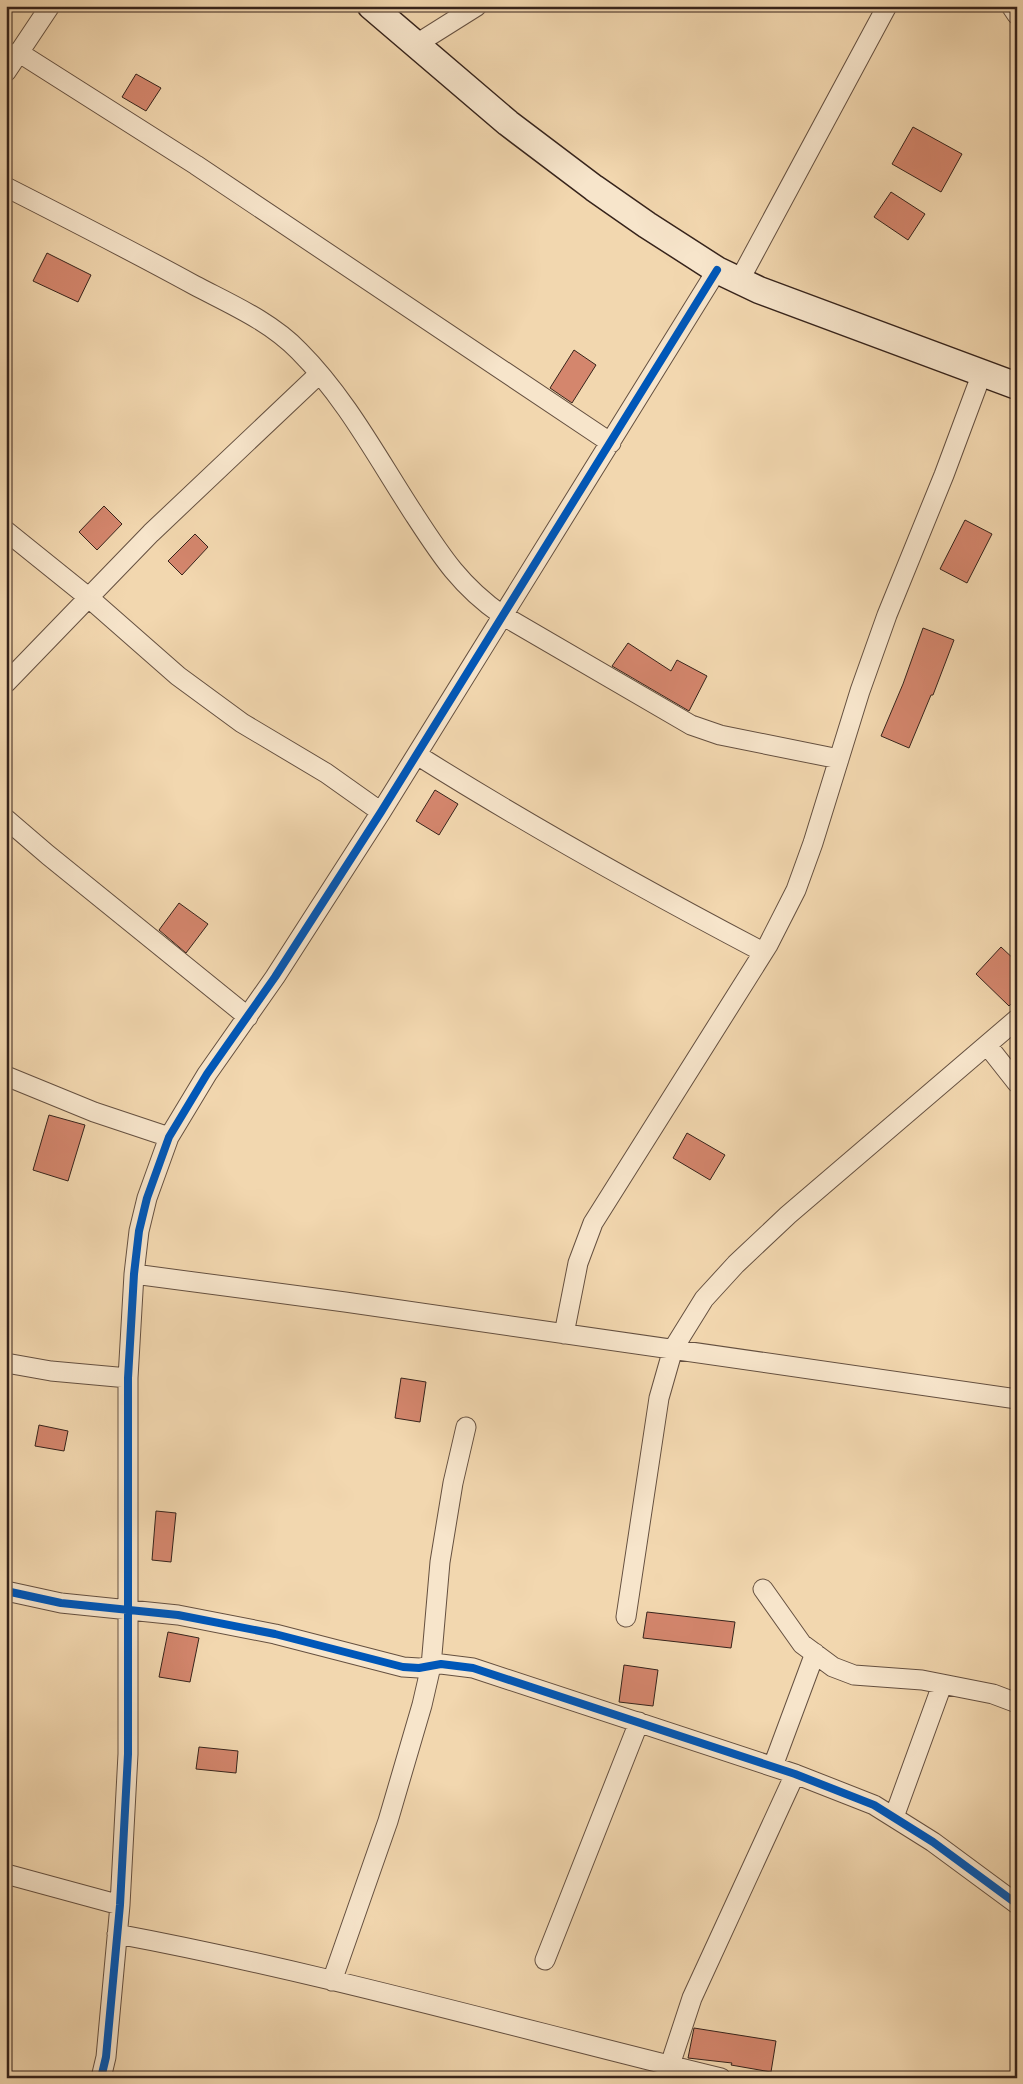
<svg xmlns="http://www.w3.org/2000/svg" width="1023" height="2084" font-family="'IM FELL French Canon',serif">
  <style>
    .building { fill: #d4866d; stroke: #36231b }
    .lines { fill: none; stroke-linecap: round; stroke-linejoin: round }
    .minor-casing { stroke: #655040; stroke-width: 21 }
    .secondary-casing { stroke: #36231b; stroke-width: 29 }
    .minor { stroke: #f7e5cb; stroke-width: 19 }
    .secondary { stroke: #f7e5cb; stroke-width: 26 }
    .cycleway-casing { stroke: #f7e5cb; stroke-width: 11 }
    .cycleway { stroke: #0057b8; stroke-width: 8 }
  </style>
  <rect width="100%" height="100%" fill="#f2d7af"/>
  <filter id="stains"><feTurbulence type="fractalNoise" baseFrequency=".004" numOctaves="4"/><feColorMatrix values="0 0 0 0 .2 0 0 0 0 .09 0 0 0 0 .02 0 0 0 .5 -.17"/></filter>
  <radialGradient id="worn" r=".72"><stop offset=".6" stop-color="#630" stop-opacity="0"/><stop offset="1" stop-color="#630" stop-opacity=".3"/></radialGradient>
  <path class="building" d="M136,74l25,14 -15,23 -24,-14z
    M913,127l49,27 -21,38 -49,-28z
    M891,192l34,22 -17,26 -34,-23z
    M47,253l44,22 -13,27 -45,-21z
    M574,350l22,15 -24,38 -22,-15z
    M104,506l18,18 -25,26 -18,-18z
    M965,520l27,14 -25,49 -27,-14z
    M195,534l13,13 -26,28 -14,-14z
    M923,628l31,12 -21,55h-2l-22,53 -28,-12 22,-52z
    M628,643l43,28 6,-11 30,16 -18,35 -77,-45z
    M435,790l23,14 -19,31 -23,-14z
    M179,903l29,21 -22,29 -27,-23z
    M1001,947l16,15v36l-8,8 -33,-32z
    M49,1115l36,10 -17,56 -35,-11z
    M687,1133l38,22 -15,25 -37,-22z
    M401,1378l25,4 -6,40 -25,-4z
    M39,1425l29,6 -4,20 -29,-5z
    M156,1511l20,2 -5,49 -19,-2z
    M647,1612l88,10 -4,26 -88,-10z
    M168,1632l31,6 -9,44 -31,-5z
    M624,1665l34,5 -5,36 -34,-4z
    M199,1747l39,4 -2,22 -40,-4z
    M694,2028l82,13 -5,31 -40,-7 1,-2 -44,-5z"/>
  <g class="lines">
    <defs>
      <path id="minor" d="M1011,6l6,9
        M415,45l62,-39
        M18,52l178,113 415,278
        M6,72l44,-66
        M6,187c63,32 126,64 188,98 36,19 76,36 105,66 46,46 78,106 113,160 28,43 47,74 90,104l189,110 29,10 119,24
        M739,281l148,-275
        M6,531l82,66 90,79 64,47 84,50 55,39
        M6,683l145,-150 168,-159
        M417,755c113,71 228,135 346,197
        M6,819l42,36 200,162
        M987,1045l30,38
        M6,1076l88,36 75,25
        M134,1274l211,28 672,97
        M564,1334l14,-71 15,-40 175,-278 28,-55 17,-47 47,-152 27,-76 57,-140 38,-102
        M6,1363l45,8 77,7
        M763,1589l39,55 31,23 21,8 68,5 71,14 24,9
        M6,1591l55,12 117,12 97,19 128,33 16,1 22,-4 32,4 322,106 79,31 59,37 84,62
        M626,1617l33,-219 14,-49 31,-50 32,-35 52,-49 229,-196
        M773,1766l42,-113
        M894,1817l48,-132
        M6,1874l114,31
        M117,1934c203,38 403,95 604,144
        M545,1960l94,-238
        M332,1981l56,-160 34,-116 9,-39 9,-104 13,-79 13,-56
        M670,2065l22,-67 103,-224
        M101,2078l5,-21 14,-152 8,-151v-376l6,-104 5,-43 8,-33 22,-61 38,-63 68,-97 106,-165 336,-542"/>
      <path id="secondary" d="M371,6l137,117 86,65 53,37 70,45 42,20 258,96"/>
    </defs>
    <use href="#minor" class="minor-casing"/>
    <use href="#secondary" class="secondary-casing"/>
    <use href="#minor" class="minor"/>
    <use href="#secondary" class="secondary"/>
    <defs>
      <path id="cycleway" d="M6,1591l55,12 117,12 97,19 128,33 16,1 22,-4 32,4 322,106 79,31 59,37 84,62
        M101,2078l5,-21 14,-152 8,-151v-376l6,-104 5,-43 8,-33 22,-61 38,-63 68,-97 106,-165 336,-542"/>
    </defs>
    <use href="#cycleway" class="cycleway-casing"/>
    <use href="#cycleway" class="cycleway"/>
  </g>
  <rect width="1023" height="2084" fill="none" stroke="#f2d7af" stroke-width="25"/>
  <rect x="8" y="8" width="1008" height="2069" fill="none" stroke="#36231b" stroke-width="2.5"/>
  <rect x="12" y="12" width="998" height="2059" fill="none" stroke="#36231b"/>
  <rect width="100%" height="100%" filter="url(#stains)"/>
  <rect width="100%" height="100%" fill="url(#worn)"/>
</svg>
